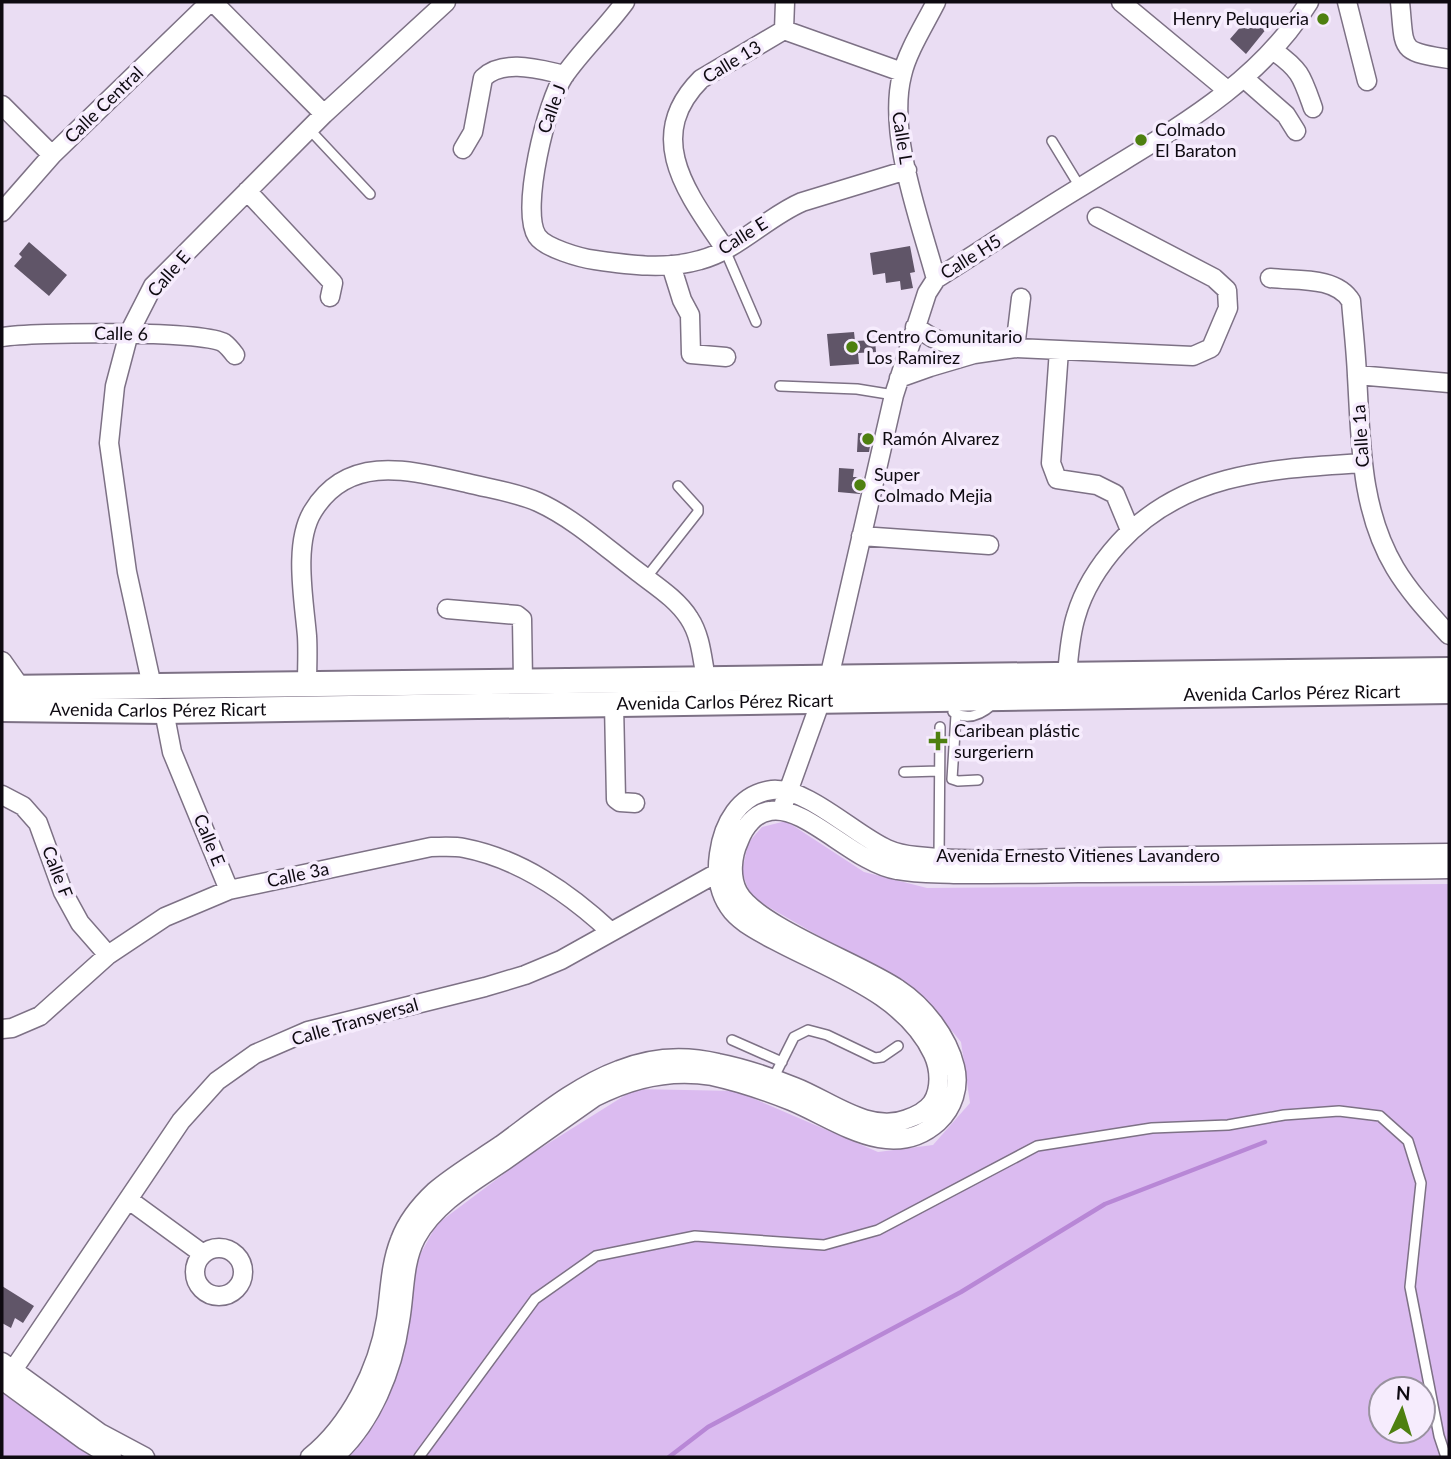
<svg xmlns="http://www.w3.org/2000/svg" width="1451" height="1459" font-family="Lato,sans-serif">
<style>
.green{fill:#dbbbf0;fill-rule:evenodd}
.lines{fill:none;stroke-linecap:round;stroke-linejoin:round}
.stream{stroke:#b887d6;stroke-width:4.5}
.building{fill:#605568}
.lane-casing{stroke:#7d7185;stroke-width:12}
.street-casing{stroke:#7d7185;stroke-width:21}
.secondary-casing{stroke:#7d7185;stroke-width:28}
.lane{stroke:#fff;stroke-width:9}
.street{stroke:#fff;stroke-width:18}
.secondary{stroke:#fff;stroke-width:24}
.poi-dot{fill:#4e8010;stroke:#f6ecfd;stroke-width:2.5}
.labels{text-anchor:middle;stroke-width:7;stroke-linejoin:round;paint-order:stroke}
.poi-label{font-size:18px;fill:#0e0a11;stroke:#f6ecfd;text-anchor:start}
.street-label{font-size:18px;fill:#0e0a11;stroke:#f6ecfd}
</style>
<rect width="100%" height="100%" fill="#eaddf3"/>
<path class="green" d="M786 821 864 872 927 888 1449 884V1457H347L394 1379 417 1260 437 1224 525 1158 635 1089 736 1091 878 1152 933 1145 970 1103 961 1042 923 996 751 897 742 872 748 843 762 827ZM1381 1389H1423V1431H1381Z
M2 1390 91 1457H2Z"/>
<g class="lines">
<path class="stream" d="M669 1457 708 1427 961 1292 1105 1204 1265 1142"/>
</g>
<path class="building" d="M1258 19 1267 28 1246 54 1230 39 1243 24 1248 29Z
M29 242 67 275 49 296 14 266 22 257 19 254Z
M910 246 915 272 910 273 913 288 901 290 900 281 886 283 885 273 873 275 870 253Z
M854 332 855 341 875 340 876 352 858 353 859 364 830 366 827 334Z
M858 433 872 434 869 452H857Z
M839 468 854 469 853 477H863L860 494 838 492Z
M2 1286 34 1306 23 1323 15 1318 11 1328 2 1323Z"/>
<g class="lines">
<defs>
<path id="lane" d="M309 129 370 194
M1052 141 1080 187
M725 250 756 322
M780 386 857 389 894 395
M646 578 698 512V508L678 486
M953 712C968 721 981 715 993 704
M956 715 952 779 958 781 978 780
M904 772 939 771
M939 858 940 727
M732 1040 782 1062
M773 1079 794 1037 808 1030 827 1035 875 1058 882 1057 898 1046
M419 1457 535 1299 596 1256 695 1236 824 1245 878 1230 1037 1146 1152 1128 1228 1125 1284 1115 1339 1111 1380 1116 1408 1141 1421 1183 1410 1287 1439 1436 1446 1457"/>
<path id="street" d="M213 2 324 114
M625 2C606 28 582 50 564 76 547 101 520 210 537 236 545 248 580 258 595 260 629 265 666 270 700 260 736 251 767 217 802 202L907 170
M1121 2 1227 90
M1347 2 1367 81
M1400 2C1405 51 1398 51 1449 59
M784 30 785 2
M1274 51C1301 70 1302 77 1313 108
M1245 79 1286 115 1296 131
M2 105 52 155
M463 149 473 132 483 78C504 58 541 70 565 75
M247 191 333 283 330 297
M2 212 52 155 210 2
M725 249C689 195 642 138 701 79L784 30 902 72
M671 265 682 300 690 315 691 354 726 357
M1270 278C1296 281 1336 276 1351 301 1353 326 1356 351 1357 376 1361 442 1360 509 1395 568 1410 593 1430 614 1449 635
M936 279C920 220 887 134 902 75 907 52 925 24 936 2
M915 327 933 338 974 354
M2 337C32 332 203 330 224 343 228 346 232 351 235 355
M1015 348 1021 298
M1059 350 1051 463 1057 479 1097 485 1115 494 1130 530
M1357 375 1449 383
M899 378 930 367 974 354 1015 348 1193 356 1211 348 1228 308 1227 290 1214 278 1097 217
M861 536 989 545
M447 609 517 615 522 619 523 681
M2 661 21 688V695
M1067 674C1069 655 1070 635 1076 616 1084 588 1100 564 1119 543 1184 472 1272 469 1362 463
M307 684C307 668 308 652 307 636 304 600 293 543 313 511 349 452 412 471 467 483 491 489 515 492 538 502 575 519 606 548 638 572 656 586 677 599 689 618 701 636 702 658 706 679
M152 686 127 572 109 443 115 386 129 333 153 286 324 114 446 2
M614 704 616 799 620 802 635 803
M164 711 172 752 229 890
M2 795 23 806 38 823 63 892 80 923 108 955
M784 803 829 678 894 395 927 293 936 279C985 248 1034 215 1084 185 1167 133 1256 88 1309 2
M2 1029 12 1028 40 1016 108 955 165 917 229 890 431 847C442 847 454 846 464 848 521 859 569 893 610 931
M129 1200 203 1254
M195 1272a24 24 0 1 1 48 0a24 24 0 1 1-48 0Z
M2 1362 100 1433 145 1457
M2 1380 84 1440 112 1457
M5 1382 181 1121 217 1081 255 1054 308 1031 485 987 525 975 561 960 717 873
M310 1457C350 1425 378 1369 386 1319 390 1292 390 1265 400 1240 407 1221 420 1205 435 1191 455 1174 479 1160 501 1145 538 1118 576 1086 619 1070 651 1057 685 1055 718 1063 744 1068 770 1077 795 1087 829 1100 869 1134 907 1119 916 1116 926 1111 932 1103 941 1089 940 1069 933 1054 906 996 836 972 782 944 765 935 745 926 732 911 718 894 716 875 719 854 723 824 739 794 772 790 807 787 855 835 887 849 896 853 906 855 916 856 979 863 1044 858 1107 857 1221 856 1335 855 1449 853
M334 1457C372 1423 393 1370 400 1321 405 1293 403 1263 416 1238 435 1203 473 1182 504 1161 534 1140 565 1118 595 1097 632 1078 671 1069 712 1076 739 1082 766 1091 791 1101 837 1120 891 1164 938 1122 953 1108 960 1087 955 1067 948 1037 924 1006 898 989 862 964 756 926 738 892 730 877 732 856 739 841 744 827 755 813 770 811 805 804 854 863 897 870 917 874 937 873 957 874 998 874 1038 874 1078 873 1202 873 1326 871 1449 869"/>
<g id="secondary">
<path d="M2 688 1449 670"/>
<path id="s1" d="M2 709 164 711 1449 691"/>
</g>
</defs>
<use href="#lane" class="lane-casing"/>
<use href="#street" class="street-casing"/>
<use href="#secondary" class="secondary-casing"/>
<use href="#lane" class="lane"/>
<use href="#street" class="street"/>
<use href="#secondary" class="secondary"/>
</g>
<g class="poi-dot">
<circle cx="1323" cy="19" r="7"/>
<circle cx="1141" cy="140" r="7"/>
<circle cx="852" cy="347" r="7"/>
<circle cx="868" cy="439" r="7"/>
<circle cx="860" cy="485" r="7"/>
<path d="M934.5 730.5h7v7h7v7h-7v7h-7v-7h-7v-7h7z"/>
</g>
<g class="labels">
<g class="poi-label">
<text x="1309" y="25" text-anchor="end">Henry Peluqueria</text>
<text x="1155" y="136">Colmado<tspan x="1155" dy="21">El Baraton</tspan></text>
<text x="866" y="343">Centro Comunitario<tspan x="866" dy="21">Los Ramirez</tspan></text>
<text x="882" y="445">Ramón Alvarez</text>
<text x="874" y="481">Super<tspan x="874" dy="21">Colmado Mejia</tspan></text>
<text x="954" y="737">Caribean plástic<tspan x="954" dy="21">surgeriern</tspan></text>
</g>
<g class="street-label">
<text transform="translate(732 62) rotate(-31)" y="6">Calle 13</text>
<text transform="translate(104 105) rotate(-44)" y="6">Calle Central</text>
<text transform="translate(552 109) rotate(-70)" y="6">Calle J</text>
<text transform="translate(902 138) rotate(81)" y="6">Calle L</text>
<text transform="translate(743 236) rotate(-32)" y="6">Calle E</text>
<text transform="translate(971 257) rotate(-32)" y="6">Calle H5</text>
<text transform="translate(169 274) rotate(-49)" y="6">Calle E</text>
<text transform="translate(121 334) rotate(1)" y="6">Calle 6</text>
<text transform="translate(1361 436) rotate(-94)" y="6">Calle 1a</text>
<text dy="6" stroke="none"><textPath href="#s1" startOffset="1290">Avenida Carlos Pérez Ricart</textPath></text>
<text dy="6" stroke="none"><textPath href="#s1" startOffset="723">Avenida Carlos Pérez Ricart</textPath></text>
<text dy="6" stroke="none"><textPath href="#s1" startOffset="156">Avenida Carlos Pérez Ricart</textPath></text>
<text transform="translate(209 840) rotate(68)" y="6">Calle E</text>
<text x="1078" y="862">Avenida Ernesto Vitienes Lavandero</text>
<text transform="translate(57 872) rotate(69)" y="6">Calle F</text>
<text transform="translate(298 875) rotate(-12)" y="6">Calle 3a</text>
<text transform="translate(355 1022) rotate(-16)" y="6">Calle Transversal</text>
</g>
</g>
<rect width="1451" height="1459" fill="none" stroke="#0e0a11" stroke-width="7"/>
<g transform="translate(1402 1410) rotate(4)"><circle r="33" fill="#f6ecfd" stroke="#99929f" stroke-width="2"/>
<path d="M0-5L12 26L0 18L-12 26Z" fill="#4e8010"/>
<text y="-10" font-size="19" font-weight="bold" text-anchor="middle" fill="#0e0a11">N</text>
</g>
</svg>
